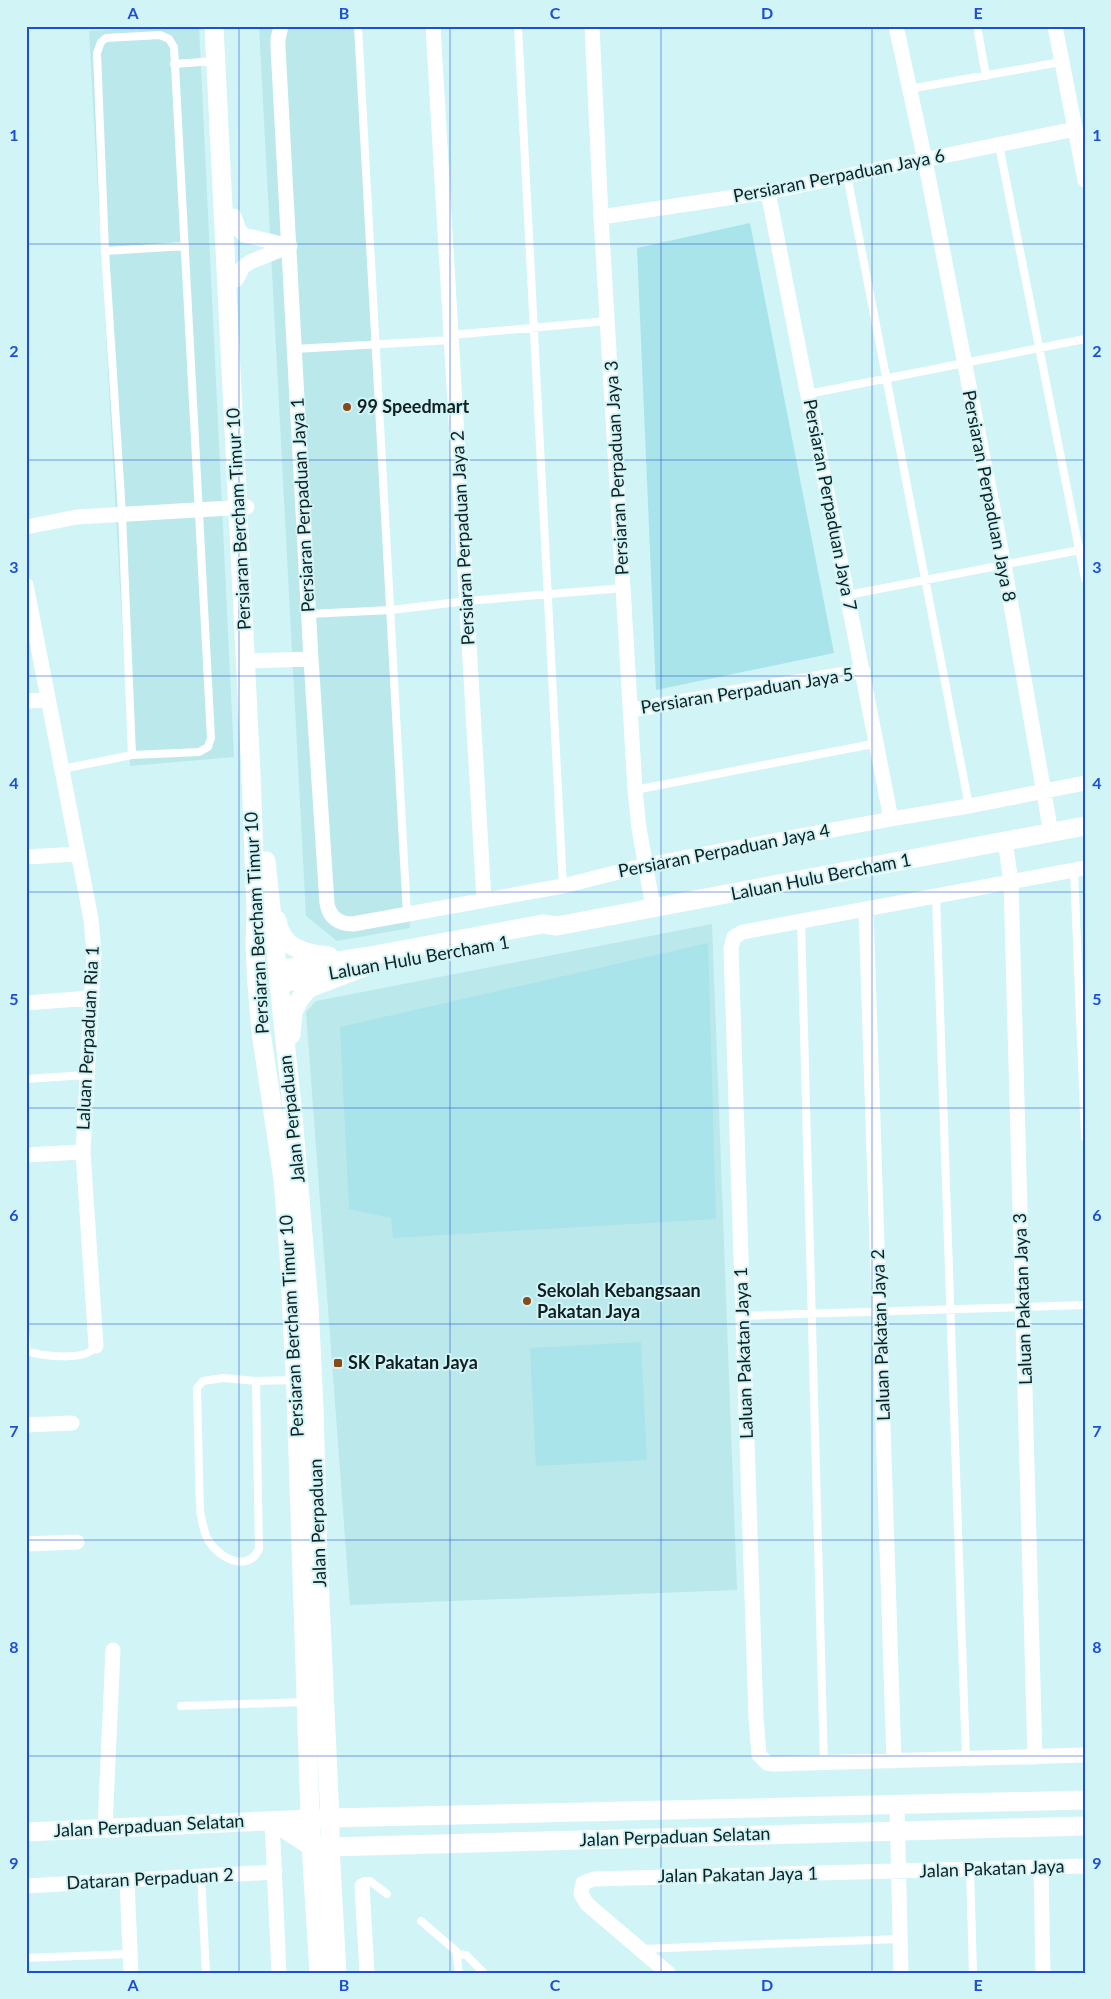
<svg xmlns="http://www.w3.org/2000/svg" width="1111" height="1999" font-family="Lato,sans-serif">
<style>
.built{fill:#bbe8eb}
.green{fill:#a8e4e9}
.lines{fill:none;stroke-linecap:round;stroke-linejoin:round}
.service{stroke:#fff;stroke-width:8}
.minor{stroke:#fff;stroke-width:15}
.tertiary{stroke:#fff;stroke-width:19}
.grid{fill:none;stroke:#1d4ed8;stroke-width:1;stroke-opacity:0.55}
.poi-dot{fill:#8b4918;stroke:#d1f4f7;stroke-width:2}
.labels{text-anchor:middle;stroke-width:4;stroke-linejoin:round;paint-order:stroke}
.street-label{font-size:18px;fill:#121f20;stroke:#d1f4f7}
.poi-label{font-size:18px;font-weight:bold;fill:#121f20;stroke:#d1f4f7;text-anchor:start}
.neatline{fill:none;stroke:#1d4ed8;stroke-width:2}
.grid-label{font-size:16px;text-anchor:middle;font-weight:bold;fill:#1d4ed8}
</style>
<rect width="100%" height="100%" fill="#d1f4f7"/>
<path class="built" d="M199 26 234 757 130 766 89 31Z
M259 26H357L410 928 337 941 306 916Z
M712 924 737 1590 350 1605 306 1012 316 1001Z"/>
<path class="green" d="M750 223 834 653 656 690 637 248Z
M708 943 716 1219 393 1238 391 1218 349 1209 340 1027Z
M641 1342 647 1460 536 1466 530 1348Z"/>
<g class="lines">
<path class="service" d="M358 26 407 915
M518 26C535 313 546 599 563 886
M977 26 986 76
M174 64 215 61
M909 89 1061 62
M999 145 1085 579
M847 175 969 806
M105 251 185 246
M451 335 608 321
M295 349 452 340
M808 394 1085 339
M848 595 1085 549
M309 614 391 610 467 601 624 588
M62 769 132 755 199 752 208 747 211 738 174 47 169 39 160 35 106 38 101 42 97 53 105 251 122 514 132 755
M635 790 878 743
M1074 870 1085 1137
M936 896 966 1759
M801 922 824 1763
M26 1079 87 1075
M742 1316 1085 1305
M26 1337 27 1351
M26 1351C42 1356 86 1362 96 1346
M256 1381 259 1549C247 1575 216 1556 207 1538 203 1529 202 1520 200 1511L197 1388 203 1381 223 1378 256 1381 296 1380
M181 1706 305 1702
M970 1869 973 1973
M201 1876 206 1973
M362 1886 364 1881H370L387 1894
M421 1921 456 1951 459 1973
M642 1949 900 1939
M457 1954 466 1955 484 1973
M26 1958 130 1954"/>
<path class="minor" d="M281 26 278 39V47L311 659 327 903C329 917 338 924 353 924L563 886 646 865 891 819 969 806 1085 783
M433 26 484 900
M592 26 601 217 635 790 639 828 653 908
M896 26 925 160 1004 565 1051 833
M1055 26 1085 180
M768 192 891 819
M234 216 239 230 244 235 290 246
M601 217 768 192 1075 129
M236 280 243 267 250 262 290 246
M26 527 77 517 247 507
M26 585 91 919 94 953 83 1152 96 1346
M245 661 311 659
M26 701 48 700
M631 710 863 671
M1005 841 1011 882 1035 1757
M26 857 78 854
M1085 868 743 932 734 937 731 948 756 1718 759 1755 767 1763 773 1764 1085 1755
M866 909 894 1761
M26 1003 91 998
M26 1155 83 1152
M26 1425 72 1423
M26 1544 77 1542
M897 1805 901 1973
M272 1821 279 1973
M105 1827 113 1650
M1041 1867 1043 1973
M127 1881 131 1973
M26 1886 275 1872
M362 1886 367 1973
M668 1973 587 1904 581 1894 583 1883 594 1879 1085 1866"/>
<path class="tertiary" d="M214 26 251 774 256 912 255 946 257 985 261 1032 283 1179 289 1254 296 1394 311 1846 319 1973
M266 861 293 1116 309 1305 314 1407 318 1556 330 1818V1847L337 1973
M277 920C281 948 305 954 329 956
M277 970 364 957 543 924 557 926 1085 826
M278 984 328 974
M291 1035 293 1012 299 1000 309 988 364 967
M272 1821 311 1846 330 1847 1085 1826
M26 1832 330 1818 1085 1800"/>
</g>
<path class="grid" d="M239 26V1973M450 26V1973M661 26V1973M872 26V1973M26 244H1085M26 460H1085M26 676H1085M26 892H1085M26 1108H1085M26 1324H1085M26 1540H1085M26 1756H1085"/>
<g class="poi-dot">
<circle cx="347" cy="407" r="5"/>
<circle cx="527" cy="1301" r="5"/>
<rect x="333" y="1358" width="10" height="10" rx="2.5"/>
</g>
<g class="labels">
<g class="street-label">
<text transform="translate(839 176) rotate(-11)" y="6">Persiaran Perpaduan Jaya 6</text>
<text transform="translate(617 468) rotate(-93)" y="6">Persiaran Perpaduan Jaya 3</text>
<text transform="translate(989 496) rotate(79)" y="6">Persiaran Perpaduan Jaya 8</text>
<text transform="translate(303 505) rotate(-93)" y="6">Persiaran Perpaduan Jaya 1</text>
<text transform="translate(830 505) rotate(79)" y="6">Persiaran Perpaduan Jaya 7</text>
<text transform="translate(239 519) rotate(-93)" y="6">Persiaran Bercham Timur 10</text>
<text transform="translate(463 538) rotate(-93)" y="6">Persiaran Perpaduan Jaya 2</text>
<text transform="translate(747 691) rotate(-9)" y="6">Persiaran Perpaduan Jaya 5</text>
<text transform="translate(724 851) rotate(-11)" y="6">Persiaran Perpaduan Jaya 4</text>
<text transform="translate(821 877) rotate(-11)" y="6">Laluan Hulu Bercham 1</text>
<text transform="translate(257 923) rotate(-93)" y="6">Persiaran Bercham Timur 10</text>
<text transform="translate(419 958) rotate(-10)" y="6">Laluan Hulu Bercham 1</text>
<text transform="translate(88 1038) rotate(-87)" y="6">Laluan Perpaduan Ria 1</text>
<text transform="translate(292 1119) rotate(-96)" y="6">Jalan Perpaduan</text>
<text transform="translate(1023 1299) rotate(-92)" y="6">Laluan Pakatan Jaya 3</text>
<text transform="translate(292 1326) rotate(-93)" y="6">Persiaran Bercham Timur 10</text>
<text transform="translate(881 1335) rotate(-92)" y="6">Laluan Pakatan Jaya 2</text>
<text transform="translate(744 1353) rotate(-92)" y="6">Laluan Pakatan Jaya 1</text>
<text transform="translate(318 1523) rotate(-92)" y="6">Jalan Perpaduan</text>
<text transform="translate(149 1826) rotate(-3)" y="6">Jalan Perpaduan Selatan</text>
<text transform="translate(675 1837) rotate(-2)" y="6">Jalan Perpaduan Selatan</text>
<text transform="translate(992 1869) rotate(-2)" y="6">Jalan Pakatan Jaya</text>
<text transform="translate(738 1875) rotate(-1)" y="6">Jalan Pakatan Jaya 1</text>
<text transform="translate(150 1879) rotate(-3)" y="6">Dataran Perpaduan 2</text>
</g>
<g class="poi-label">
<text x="357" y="413">99 Speedmart</text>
<text x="537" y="1297">Sekolah Kebangsaan<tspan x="537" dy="21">Pakatan Jaya</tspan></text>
<text x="348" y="1369">SK Pakatan Jaya</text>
</g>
</g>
<rect width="1111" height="1999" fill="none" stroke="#d1f4f7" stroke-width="55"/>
<rect x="28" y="28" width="1056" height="1944" class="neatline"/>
<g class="grid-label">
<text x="133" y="19">A</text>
<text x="344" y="19">B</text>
<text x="555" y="19">C</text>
<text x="767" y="19">D</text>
<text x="978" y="19">E</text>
<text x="14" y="141">1</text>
<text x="1097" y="141">1</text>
<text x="14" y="357">2</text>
<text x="1097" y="357">2</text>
<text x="14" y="573">3</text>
<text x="1097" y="573">3</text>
<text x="14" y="789">4</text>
<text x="1097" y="789">4</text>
<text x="14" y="1005">5</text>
<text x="1097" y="1005">5</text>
<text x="14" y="1221">6</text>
<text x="1097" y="1221">6</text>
<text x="14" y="1437">7</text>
<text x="1097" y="1437">7</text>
<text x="14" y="1653">8</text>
<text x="1097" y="1653">8</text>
<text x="14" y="1869">9</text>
<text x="1097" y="1869">9</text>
<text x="133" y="1991">A</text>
<text x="344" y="1991">B</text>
<text x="555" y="1991">C</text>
<text x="767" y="1991">D</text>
<text x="978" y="1991">E</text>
</g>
</svg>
